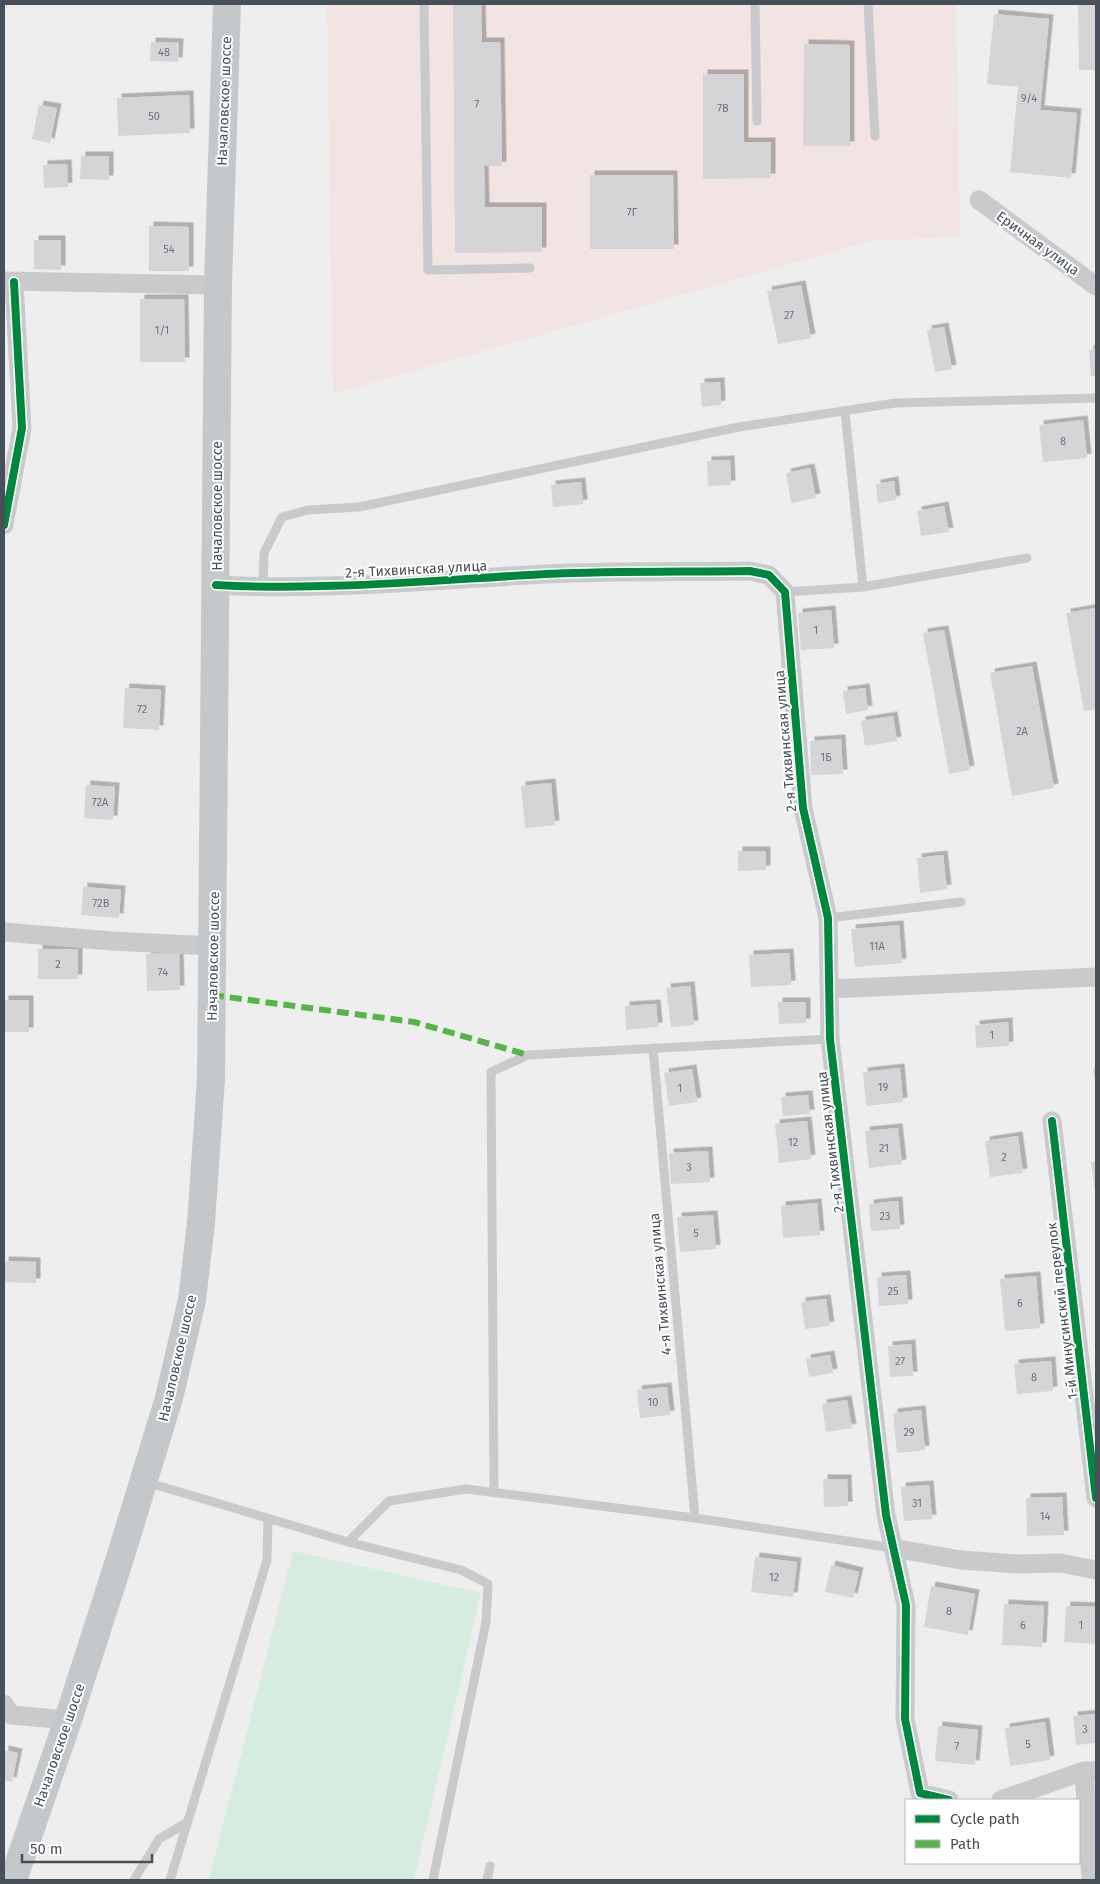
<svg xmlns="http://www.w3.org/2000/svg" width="1100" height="1884" font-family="'Fira Sans',sans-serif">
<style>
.medical{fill:#f1e4e3}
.green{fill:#d5ecde}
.building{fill:#d5d5d7;filter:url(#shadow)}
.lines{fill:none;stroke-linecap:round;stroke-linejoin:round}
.lane{stroke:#c9cacc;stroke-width:9}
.street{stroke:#c9cacc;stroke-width:19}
.primary{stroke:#c5c8ca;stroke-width:28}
.quiet{stroke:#57b448;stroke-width:6;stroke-dasharray:12 6;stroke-linecap:butt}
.cycleway-casing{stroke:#fff;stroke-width:11}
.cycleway{stroke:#00873e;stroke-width:8}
.labels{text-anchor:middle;stroke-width:4;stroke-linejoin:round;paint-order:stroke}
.number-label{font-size:11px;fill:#6c737a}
.street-label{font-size:14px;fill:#475059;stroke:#fff}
</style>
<defs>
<filter id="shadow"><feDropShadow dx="4.5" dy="-4.5" stdDeviation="0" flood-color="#0004"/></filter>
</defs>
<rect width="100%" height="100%" fill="#efeeee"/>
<path class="medical" d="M327 4H956L960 237 871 241 333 394Z"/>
<path class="green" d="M293 1551 481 1593 414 1880H209Z"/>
<path class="building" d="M453 4H481L482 42H500L502 166H484L485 207H542V252L455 253Z
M1078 4H1096V70H1079Z
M994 14 1049 19 1040 110 1077 113 1071 178 1010 172 1018 87 987 84Z
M151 42 179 43 178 62 150 61Z
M804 44 850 45V146H803Z
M703 74H744V142H771V178L703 179Z
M189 95 190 133 118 136 117 98Z
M39 105 57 108 50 143 32 139Z
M81 156H109V180L80 179Z
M67 164 68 187 44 188 43 165Z
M590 175H673L674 249H590Z
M149 226 189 227V271H149Z
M34 240H61V270L34 269Z
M801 285 811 338 778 344 767 291Z
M140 299H184L185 362H140Z
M944 327 952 369 935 372 927 330Z
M1096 349V376H1091L1089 350Z
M720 382 721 405 702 407 700 383Z
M1083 420 1087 458 1043 462 1039 425Z
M730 460 731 485 708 486 707 461Z
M810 468 816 498 791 503 786 473Z
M894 481 896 500 878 503 876 484Z
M581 482 583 504 553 507 551 485Z
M944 506 949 532 921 536 917 511Z
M1096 608V709L1084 711 1066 613Z
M831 610 834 648 801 650 798 613Z
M944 630 970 770 949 774 923 633Z
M1032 666 1054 788 1012 796 990 673Z
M125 688 161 690 159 730 123 728Z
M865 688 868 710 846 714 843 691Z
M893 716 897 741 865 746 861 721Z
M841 739 843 774 811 775 810 741Z
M551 783 555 825 525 828 521 786Z
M86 785 115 787 113 820 84 818Z
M738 851H766V870L738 871Z
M943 855 947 889 920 893 917 858Z
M83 887 121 890 119 918 81 915Z
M899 925 902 963 855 967 851 929Z
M38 949H78V979H38Z
M179 953 180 990 147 991 146 954Z
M789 953 791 985 751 987 749 955Z
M690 986 694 1025 671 1027 666 988Z
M4 1000H29V1032H4Z
M778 1002H806V1023L779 1024Z
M656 1004 658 1027 626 1030 625 1006Z
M1008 1022 1009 1046 976 1048 975 1025Z
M1096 1067V1082H1095L1093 1068Z
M900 1068 903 1102 866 1106 863 1072Z
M692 1069 697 1102 669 1106 664 1073Z
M808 1095 810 1114 783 1116 781 1097Z
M807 1121 811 1159 779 1163 775 1124Z
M898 1128 902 1164 869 1168 865 1131Z
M1018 1136 1023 1173 990 1177 985 1141Z
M708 1151 710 1182 671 1184 669 1153Z
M1096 1161V1191H1095L1091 1162Z
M898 1201 900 1229 871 1231 869 1204Z
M817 1203 820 1235 783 1238 781 1206Z
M713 1215 716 1249 680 1252 677 1217Z
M4 1261 36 1262V1283L4 1282Z
M906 1275 908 1304 879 1306 877 1277Z
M1036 1276 1040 1328 1005 1331 1000 1279Z
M826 1299 830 1326 805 1329 801 1302Z
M911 1344 913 1376 890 1377 888 1346Z
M830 1355 833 1373 809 1377 806 1359Z
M1051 1361 1053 1391 1017 1394 1014 1364Z
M667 1387 670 1415 640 1418 637 1390Z
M847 1400 852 1428 826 1432 822 1404Z
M921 1410 925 1450 897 1453 893 1413Z
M823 1479H847L848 1506 824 1507Z
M929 1485 932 1519 904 1521 901 1487Z
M1062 1497 1064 1535 1027 1536 1026 1498Z
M755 1557 797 1562 793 1597 751 1592Z
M831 1565 859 1572 853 1598 825 1592Z
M931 1586 975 1594 968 1635 924 1627Z
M1004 1604 1044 1606 1042 1647 1002 1645Z
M1066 1606 1096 1607V1644L1064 1642Z
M1096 1714V1743L1076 1745 1073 1716Z
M1045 1722 1050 1760 1010 1766 1005 1728Z
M938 1726 978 1730 975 1765 935 1761Z
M4 1750 18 1753 12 1782 4 1780Z"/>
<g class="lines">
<path class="lane" d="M424 4 428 270 530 268
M755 4 757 121
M868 4 875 136
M263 587 264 553 282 517 308 510 359 507 739 427 895 403 1096 398
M863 587 1027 558
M785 592 863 587 845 411
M828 918 961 902
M653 1048 695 1518
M146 1482 348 1542 389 1501 466 1489 695 1518 893 1548
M494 1493 491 1072 528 1055 830 1039
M348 1542 461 1570 488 1584 486 1622 433 1880
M134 1880 159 1839 188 1822
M170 1880 267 1560 268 1519
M487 1880 490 1866"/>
<path class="street" d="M979 200 1096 286
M4 281 218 285
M4 525 22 428 14 282
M216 585C327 591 436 580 546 574 614 571 682 572 750 571L769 575 785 592 803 808 828 918 830 1039 886 1515 906 1605 905 1719 920 1793 949 1800
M4 932 112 941 213 946
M830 989 1096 977
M1052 1121 1096 1498
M893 1548 961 1560 1019 1564 1060 1563 1096 1570
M4 1704 11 1715 68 1720
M1084 1771 1091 1880
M1001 1800 1084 1771H1094"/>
<path class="primary" d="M13 1880 68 1720 120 1558 169 1398 192 1300 201 1223 211 1079 218 285 227 4"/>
<path class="quiet" d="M212 995 414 1022 528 1055"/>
<defs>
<path id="cycleway" d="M4 525 22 428 14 282
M216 585C327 591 436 580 546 574 614 571 682 572 750 571L769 575 785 592 803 808 828 918 830 1039 886 1515 906 1605 905 1719 920 1793 949 1800
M1052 1121 1096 1498"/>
</defs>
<use href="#cycleway" class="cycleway-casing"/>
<use href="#cycleway" class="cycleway"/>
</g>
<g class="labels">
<g class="number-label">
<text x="164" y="56">48</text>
<text x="1029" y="102">9/4</text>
<text x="477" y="108">7</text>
<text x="723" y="112">7В</text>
<text x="154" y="120">50</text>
<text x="632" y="216">7Г</text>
<text x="169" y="253">54</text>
<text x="789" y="319">27</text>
<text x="162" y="334">1/1</text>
<text x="1063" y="445">8</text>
<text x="816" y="634">1</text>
<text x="142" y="713">72</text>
<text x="1022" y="735">2А</text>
<text x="826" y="761">1Б</text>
<text x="100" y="806">72А</text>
<text x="101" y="907">72В</text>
<text x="877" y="950">11А</text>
<text x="58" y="968">2</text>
<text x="163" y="976">74</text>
<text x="992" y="1039">1</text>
<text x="883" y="1091">19</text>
<text x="680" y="1092">1</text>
<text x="793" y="1146">12</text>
<text x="884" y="1152">21</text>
<text x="1004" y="1161">2</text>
<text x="689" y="1171">3</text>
<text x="885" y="1220">23</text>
<text x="696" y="1237">5</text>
<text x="893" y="1295">25</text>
<text x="1020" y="1307">6</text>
<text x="900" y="1365">27</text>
<text x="1034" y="1381">8</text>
<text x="653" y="1406">10</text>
<text x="909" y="1436">29</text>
<text x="917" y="1507">31</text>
<text x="1045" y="1520">14</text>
<text x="774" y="1581">12</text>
<text x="949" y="1615">8</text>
<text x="1023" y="1629">6</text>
<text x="1081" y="1629">1</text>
<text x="1085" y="1733">3</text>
<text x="1028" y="1748">5</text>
<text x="957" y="1750">7</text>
</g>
<g class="street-label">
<text transform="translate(224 101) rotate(-88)" y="5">Началовское шоссе</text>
<text transform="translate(1038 243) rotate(36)" y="5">Еричная улица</text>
<text transform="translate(217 506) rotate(-90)" y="5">Началовское шоссе</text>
<text transform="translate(416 569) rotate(-3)" y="5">2-я Тихвинская улица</text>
<text transform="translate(785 741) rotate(-95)" y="5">2-я Тихвинская улица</text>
<text transform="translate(213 956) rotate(-89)" y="5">Началовское шоссе</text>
<text transform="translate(830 1142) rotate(-97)" y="5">2-я Тихвинская улица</text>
<text transform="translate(660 1284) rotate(-95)" y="5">4-я Тихвинская улица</text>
<text transform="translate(1062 1311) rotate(-97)" y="5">1-й Минусинский переулок</text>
<text transform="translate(177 1358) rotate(-77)" y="5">Началовское шоссе</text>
<text transform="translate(59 1745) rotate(-71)" y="5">Началовское шоссе</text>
</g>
</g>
<rect width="1100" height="1884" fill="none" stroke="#475059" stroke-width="10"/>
<rect x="905" y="1799" width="175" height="65" fill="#ffffff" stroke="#b5b9bd"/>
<rect x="915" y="1815" width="25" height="8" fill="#00873e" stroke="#b5b9bd"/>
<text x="950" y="1824" font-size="15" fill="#475059">Cycle path</text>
<rect x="915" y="1840" width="25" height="8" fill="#57b448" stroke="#b5b9bd"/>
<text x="950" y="1849" font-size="15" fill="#475059">Path</text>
<path d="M22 1854v8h130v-8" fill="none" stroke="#475059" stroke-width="2.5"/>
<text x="30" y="1854" font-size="15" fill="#475059" stroke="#ffffff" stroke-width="4" paint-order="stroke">50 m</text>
</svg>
